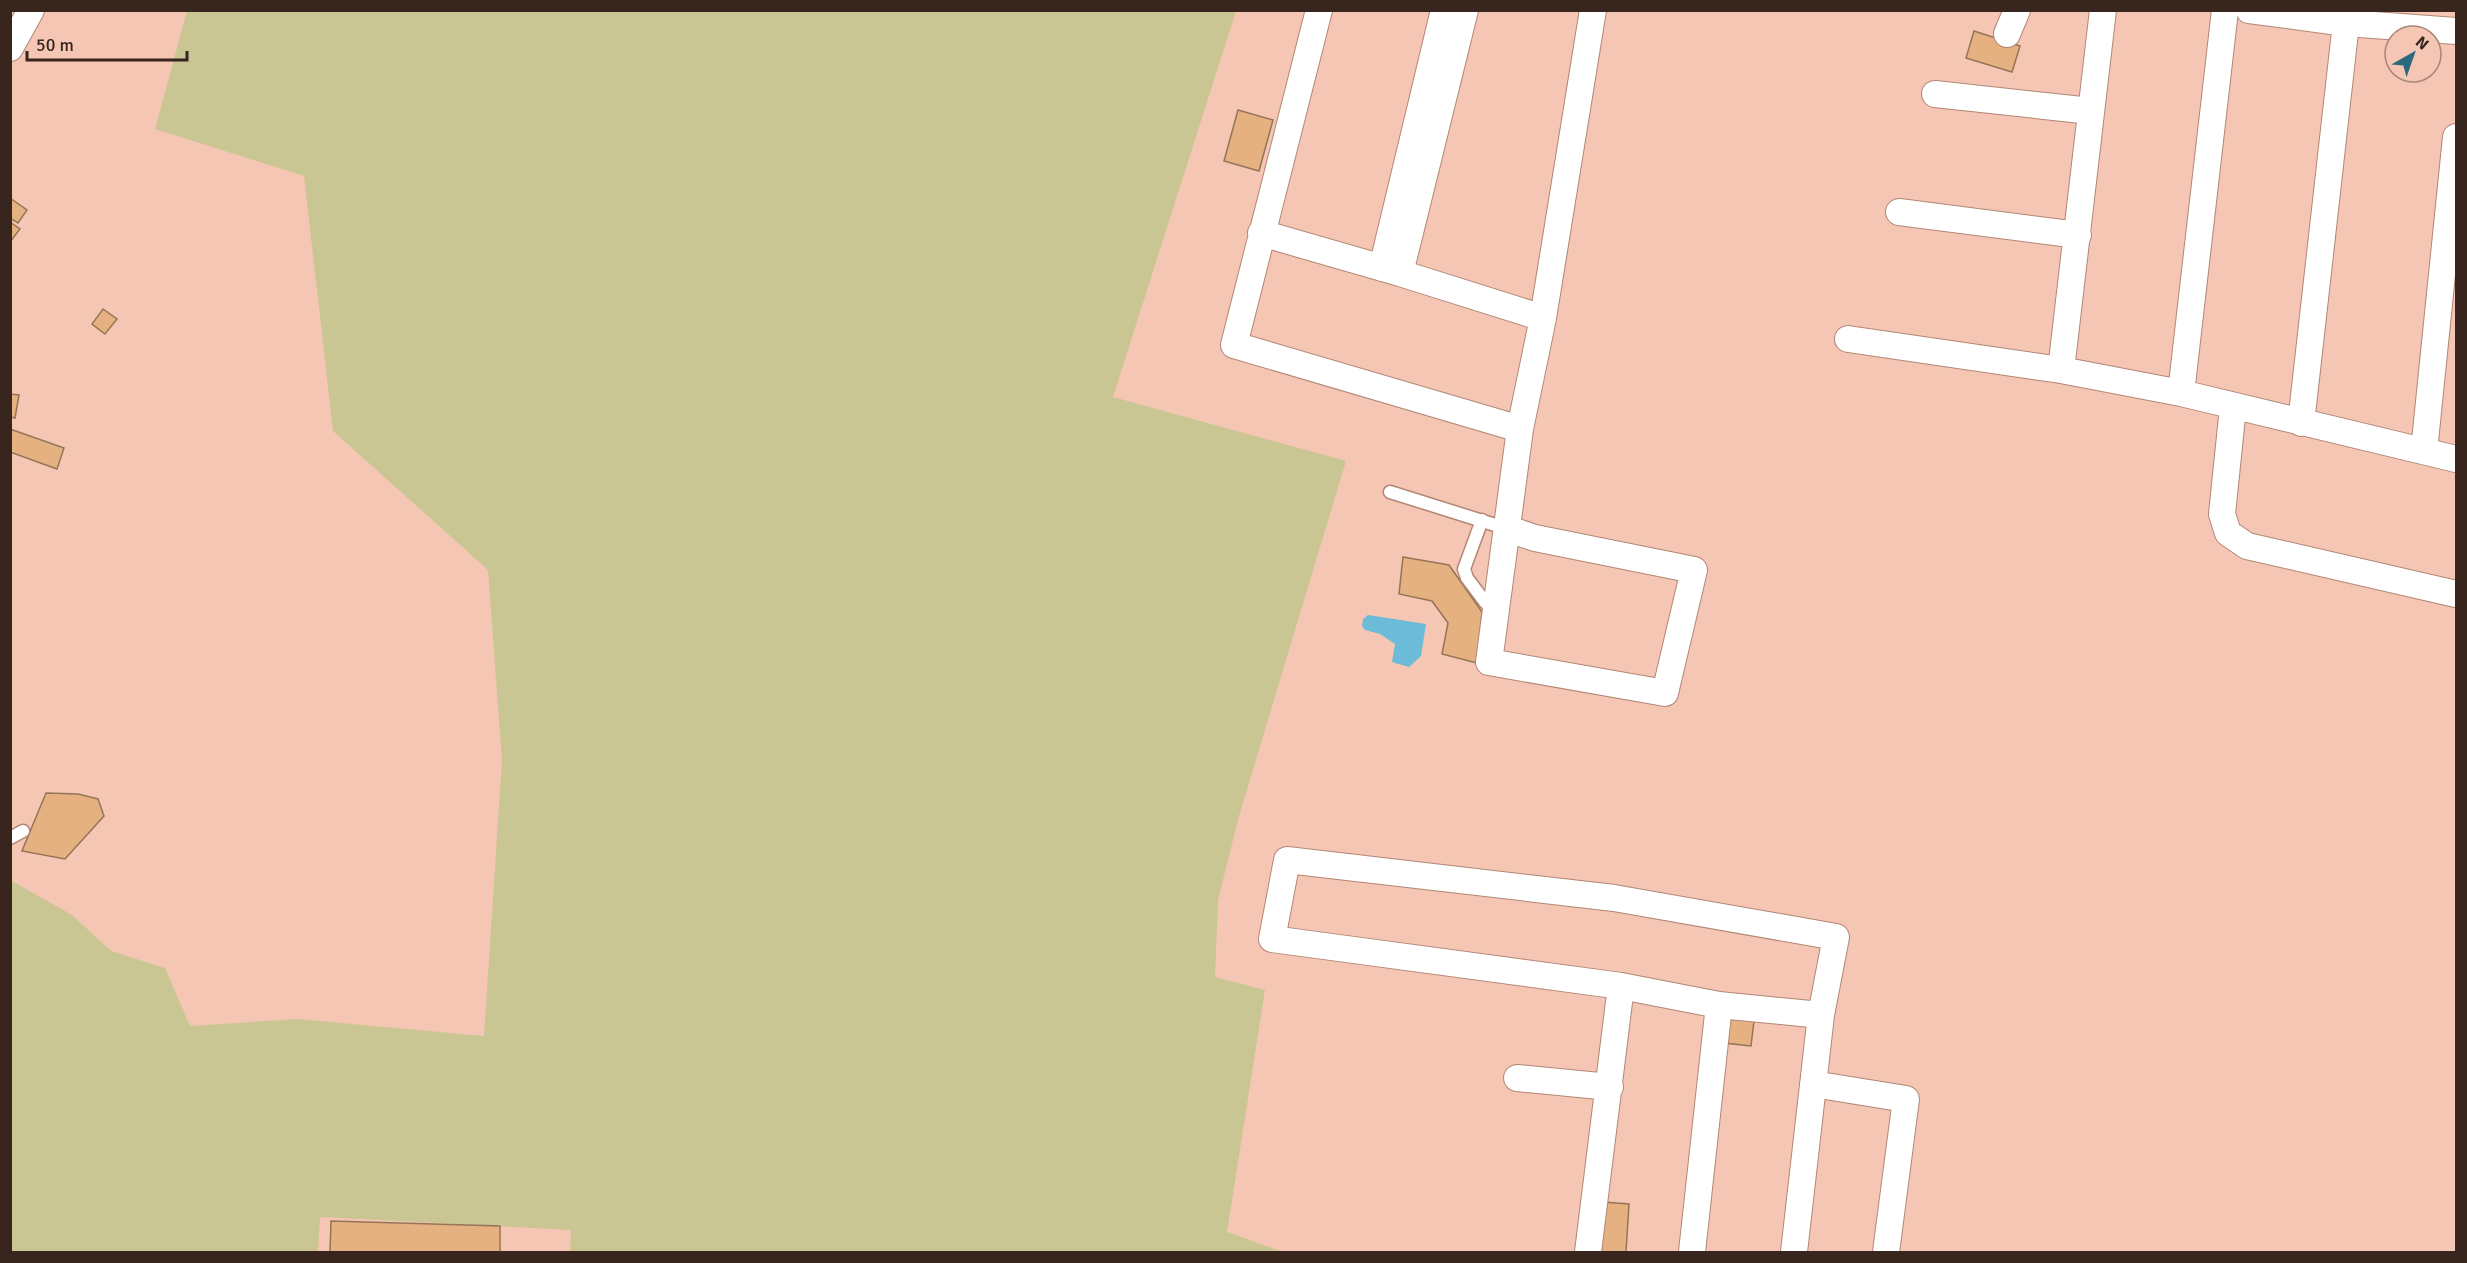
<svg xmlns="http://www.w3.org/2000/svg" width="2467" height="1263" font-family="Signika,sans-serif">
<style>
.green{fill:#cac693}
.water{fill:#6cbbd8}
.building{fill:#e5b180;stroke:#957557;stroke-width:1.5}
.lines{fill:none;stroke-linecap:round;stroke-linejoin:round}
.service-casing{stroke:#b28775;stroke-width:15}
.minor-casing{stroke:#b28775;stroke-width:28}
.service{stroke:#fff;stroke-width:12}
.minor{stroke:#fff;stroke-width:26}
</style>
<rect width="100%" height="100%" fill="#f4c6b3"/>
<path class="green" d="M187 11H1236L1113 397 1346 461 1239 816 1218 900 1215 977 1265 990 1227 1232 1283 1252H570L571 1230 320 1217 318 1252H11L10 880 72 915 111 951 165 968 190 1026 297 1019 484 1036 502 760 488 570 333 431 304 176 155 129Z"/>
<path class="water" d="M1368 615 1426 624 1421 656 1409 667 1392 662 1395 644 1380 634 1365 630 1362 626 1363 619Z"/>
<path class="building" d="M1974 31 2020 46 2012 72 1966 58Z
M1238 110 1273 120 1259 171 1224 161Z
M10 198 27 210 18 223 10 218Z
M10 222 20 229 10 242Z
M103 309 117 319 105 334 92 324Z
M10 394 19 395 15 418 10 417Z
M10 429 64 448 57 469 10 452Z
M1403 557 1449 565 1482 612 1477 663 1442 654 1448 623 1432 601 1399 594Z
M46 793 78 794 98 799 104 816 65 859 22 851Z
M1728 1017 1754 1021 1751 1046 1724 1043Z
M1603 1202 1629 1204 1626 1252H1600Z
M331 1221 500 1226V1252H330Z"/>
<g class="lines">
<defs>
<path id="service" d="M1390 492 1508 529
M1482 520 1464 569 1467 578 1485 602 1492 607 1498 606
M10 838 23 831"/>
<path id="minor" d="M1319 10 1234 345 1520 429
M2249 10 2346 23 2456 31
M2007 34 2017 10
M10 48 31 10
M1935 94 2091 111
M1899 212 2078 235
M1261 233 1400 273 1543 318
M1382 268 1444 10
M1400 273 1465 10
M1848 339 2061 370 2181 393 2456 459
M2061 370 2103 10
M2181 393 2225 10
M2233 407 2222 514 2228 533 2247 546 2456 594
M2301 423 2346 23
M2424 451 2456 137
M1508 529 1535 538 1694 570 1665 693 1489 662 1520 429 1543 318 1593 10
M1517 1078 1610 1087
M1813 1084 1906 1099 1886 1252
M1588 1252 1621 986
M1692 1252 1719 1005
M1794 1252 1821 1015 1836 937 1614 898 1287 860 1272 939 1621 986 1719 1005 1821 1015"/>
</defs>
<use href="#service" class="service-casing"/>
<use href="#minor" class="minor-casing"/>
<use href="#service" class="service"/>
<use href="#minor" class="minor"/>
</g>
<rect width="2467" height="1263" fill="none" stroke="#37251e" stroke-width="24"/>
<g transform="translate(2413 54) rotate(40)"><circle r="28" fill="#f4c6b3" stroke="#a88677" stroke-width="1.5"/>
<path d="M0-4.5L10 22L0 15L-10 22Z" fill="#2b697f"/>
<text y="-9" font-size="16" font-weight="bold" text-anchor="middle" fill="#37251e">N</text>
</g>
<path d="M27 51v9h160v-9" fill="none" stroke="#37251e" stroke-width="3"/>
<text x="36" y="51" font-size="18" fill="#37251e" stroke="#f4c6b3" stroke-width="4.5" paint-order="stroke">50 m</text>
</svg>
